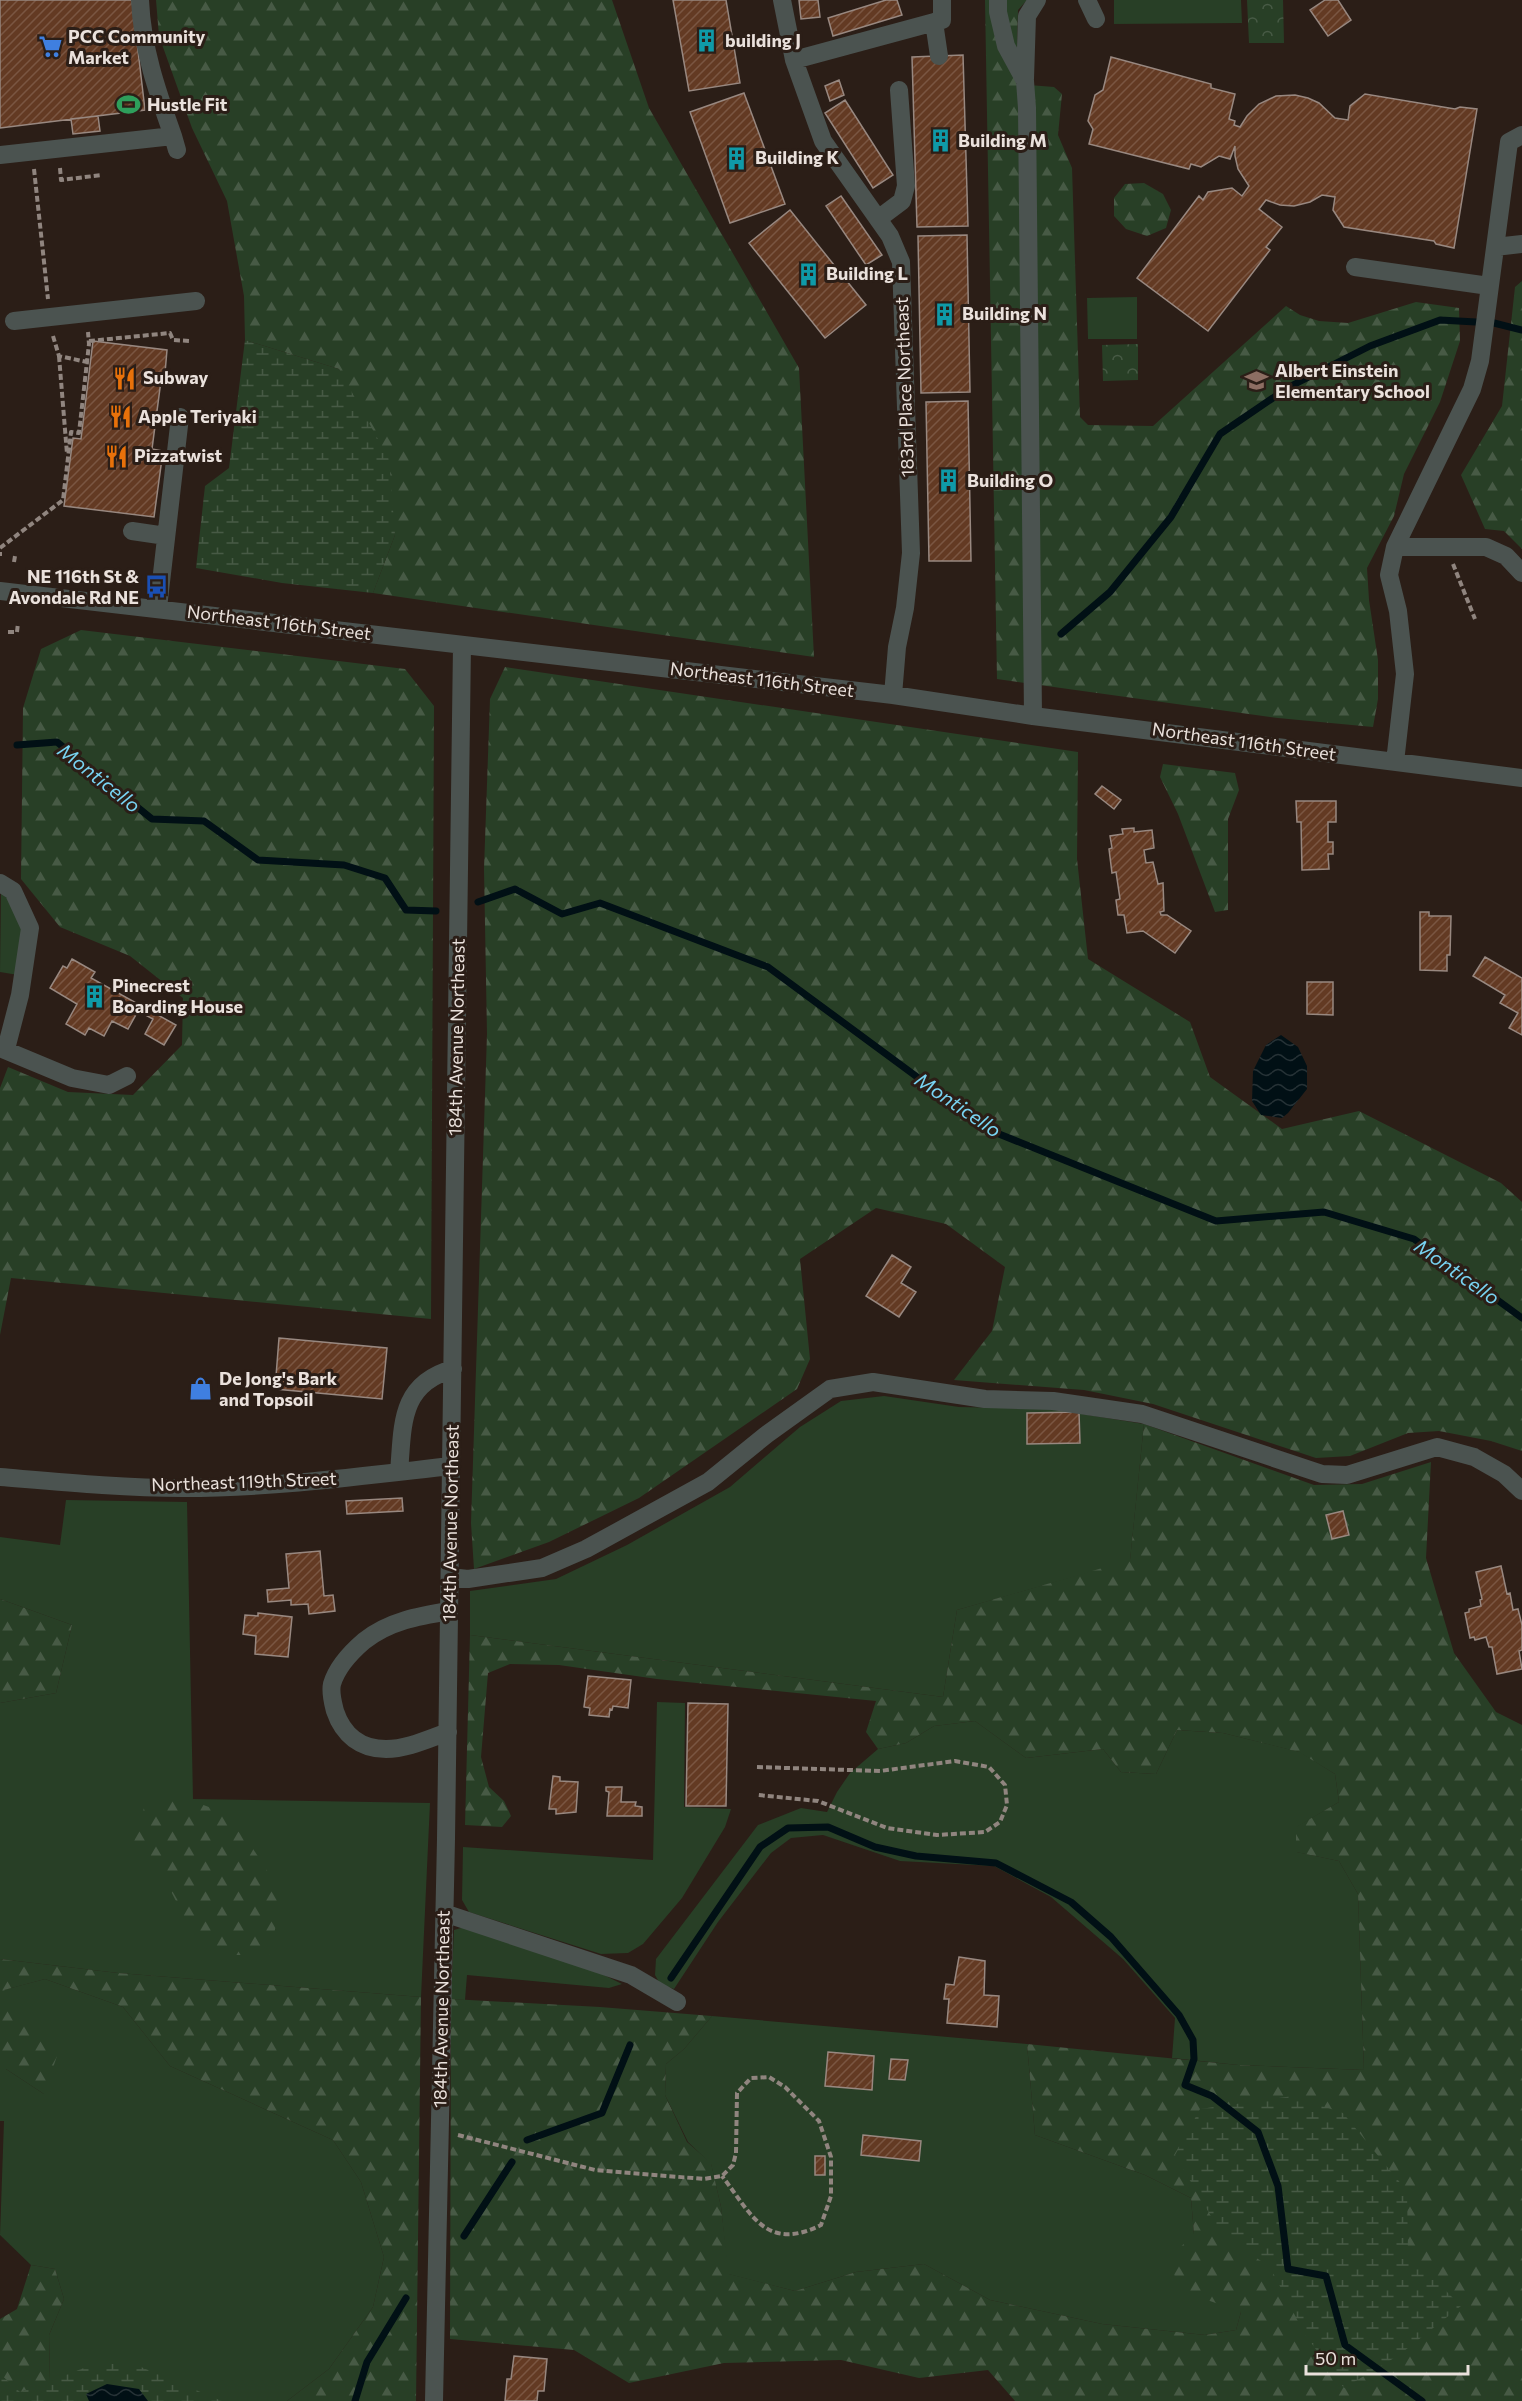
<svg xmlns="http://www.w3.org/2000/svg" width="1522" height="2401" font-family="Commissioner,sans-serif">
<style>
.grass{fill:#283f26}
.forest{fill:url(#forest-firs)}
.wetland{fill:url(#wetland-marsh)}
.park{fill:url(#park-crowns)}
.water{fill:url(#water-waves)}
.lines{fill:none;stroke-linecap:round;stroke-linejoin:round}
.stream{stroke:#011015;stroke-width:7}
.building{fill:url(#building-hatch);stroke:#988880;stroke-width:1.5}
.path{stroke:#90857f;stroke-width:4;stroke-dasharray:6 3;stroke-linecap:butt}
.minor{stroke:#4b5350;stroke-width:18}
.labels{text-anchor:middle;stroke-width:6;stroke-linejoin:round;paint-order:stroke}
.poi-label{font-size:18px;font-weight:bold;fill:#eae1dc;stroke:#2b1e17;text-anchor:start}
.street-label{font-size:18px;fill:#eae1dc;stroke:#2b1e17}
.water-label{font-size:20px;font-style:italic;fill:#78d3f2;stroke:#2b1e17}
</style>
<defs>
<pattern id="forest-firs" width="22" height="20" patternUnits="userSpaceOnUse" patternTransform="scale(1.5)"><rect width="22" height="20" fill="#283f26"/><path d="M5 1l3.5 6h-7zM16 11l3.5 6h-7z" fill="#475a45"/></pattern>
<pattern id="wetland-marsh" width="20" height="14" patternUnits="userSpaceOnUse" patternTransform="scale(1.5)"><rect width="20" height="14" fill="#283f26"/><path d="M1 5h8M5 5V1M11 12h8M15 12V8" fill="none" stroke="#475a45"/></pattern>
<pattern id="park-crowns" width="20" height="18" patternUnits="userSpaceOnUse" patternTransform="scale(1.5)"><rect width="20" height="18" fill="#283f26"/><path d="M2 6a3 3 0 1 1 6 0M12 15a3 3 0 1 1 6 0" fill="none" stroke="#475a45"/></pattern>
<pattern id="water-waves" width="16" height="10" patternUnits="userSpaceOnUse" patternTransform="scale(1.5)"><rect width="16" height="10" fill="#011015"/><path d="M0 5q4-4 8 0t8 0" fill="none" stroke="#263236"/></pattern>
<pattern id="building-hatch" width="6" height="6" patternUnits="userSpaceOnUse" patternTransform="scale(1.5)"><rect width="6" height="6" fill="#633a23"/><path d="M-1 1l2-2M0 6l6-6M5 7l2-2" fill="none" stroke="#7a5642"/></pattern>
</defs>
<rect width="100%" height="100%" fill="#2b1e17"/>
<path class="grass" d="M1114 0H1241L1242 23 1114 24Z
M1137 297V339H1088L1087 298Z
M1 891 10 895 25 924 18 975 0 972Z
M884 1396 959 1407 1051 1409 1144 1424 1130 1561 957 1610 943 1697 470 1635V1591L556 1579 627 1545 730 1487 800 1427 841 1401Z
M66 1500 187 1502 193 1799 430 1803 421 1997 118 1973 0 1959V1703L56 1693 72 1625 0 1599V1537L60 1545Z
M657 1702 685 1703 684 1807 731 1809 725 1827 682 1898 643 1944 628 1953 601 1954 469 1912 462 1900 463 1847 653 1860Z
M975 1721 1026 1758 1103 1749 1121 1772 1156 1774 1177 1730 1223 1733 1300 1752 1335 1774 1339 1802 1297 1827V1852L1339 1861 1358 1894 1364 2070 1238 2065 1172 2058 1175 2018 1123 1959 1051 1897 994 1866 900 1861 823 1835 791 1838 771 1853 718 1922 674 1989 660 1984 655 1975 656 1959 758 1825 801 1808 827 1812 837 1792 850 1773 878 1749 906 1743 934 1726Z
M464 1927 584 1965 622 1984 609 1988 467 1975 465 2000 451 1999 454 1930Z
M45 1979 123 2007 170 2066 333 2140 361 2182 384 2257 373 2307 329 2369 287 2401H0V2374L50 2382 49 2335 64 2299 55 2269 31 2265 0 2235 4 2121H0V2069H6L44 2094 3 1990Z
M712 2016 1027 2044 1035 2135 1145 2175 1191 2198 1194 2234 1241 2312 1236 2330 1205 2335 1102 2324 990 2300 924 2264 856 2272 795 2291 728 2274 721 2207 711 2164 688 2142 665 2095 666 2064 684 2049Z"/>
<path class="forest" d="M156 0H612L649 108 799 368 814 657 373 593 395 535 339 369 245 340 244 296 227 201 192 128 159 36Z
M985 0H1027L1018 10 1016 84 1054 87 1062 94 1058 135 1072 168 1080 417 1088 425 1153 426 1286 306 1300 315 1319 321 1348 323 1416 302 1459 308 1460 341 1440 402 1404 474 1394 516 1367 568 1369 600 1378 660V699L1373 727 1278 718 997 679Z
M1144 183 1163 194 1171 210 1166 228 1147 236 1126 229 1114 216V198L1125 184Z
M1522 281V549L1504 531 1485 529 1461 475 1502 406 1515 287Z
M81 630 405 669 434 706 431 1319 11 1278 0 1335V1088L8 1067 68 1092 133 1095 182 1045 183 998 130 956 60 927 21 879 23 708 41 649Z
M505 667 1078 752 1077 859 1088 959 1190 1022 1210 1077 1282 1129 1359 1111 1501 1183 1522 1202V1451L1491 1441 1439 1431 1408 1433 1350 1456 1316 1458 1153 1404 1084 1390 954 1380 992 1331 1005 1267 946 1224 876 1208 800 1259 810 1359 797 1389 639 1498 549 1542 474 1569 471 1523 487 1034 484 869 490 699Z
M1163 764 1235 773 1239 790 1228 819V910L1215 912 1178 814 1160 777Z
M1144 1424 1314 1485 1362 1484 1431 1462 1426 1558 1454 1653 1496 1712 1522 1725V2401H1015L988 2370 919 2378 841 2360 724 2363 629 2383 574 2350 450 2339 451 1999 600 2007 712 2016 684 2049 666 2064 665 2095 687 2142 711 2163 721 2207 729 2274 795 2291 856 2272 924 2264 990 2300 1102 2324 1205 2335 1236 2330 1241 2312 1179 2290 1169 2258 1194 2234 1191 2198 1145 2175 1035 2135 1027 2044 1238 2065 1364 2070 1358 1894 1339 1861 1296 1852V1827L1339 1802 1335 1774 1299 1752 1223 1733 1177 1730 1156 1774 1121 1772 1103 1749 1026 1758 975 1721 934 1726 906 1743 878 1749 866 1732 876 1701 657 1679 559 1665 510 1664 488 1673 481 1757 489 1787 504 1801 511 1816 502 1827 465 1825 470 1635 943 1697 957 1610 1130 1560Z
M0 1599 72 1625 56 1693 0 1703Z
M179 1796 217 1810 248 1841 275 1883 281 1904 269 1955H224L189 1926 162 1874 133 1844 144 1808Z
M0 1959 118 1973 421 1997 416 2401H287L329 2369 373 2307 384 2257 361 2182 333 2140 170 2066 123 2007 45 1979 4 1990 57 2056 44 2094 6 2069H0Z
M31 2265 55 2269 64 2299 49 2335 50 2382 20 2392 0 2374V2319L17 2309Z"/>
<path class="wetland" d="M245 340 339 369 389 459 395 535 373 593 282 583 196 568 205 486 229 468Z
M1293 2096 1343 2113 1407 2191 1408 2253 1461 2306 1399 2355 1344 2388 1304 2333 1270 2267 1222 2235 1175 2155 1200 2109Z
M129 2362 222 2401H0V2374L20 2392 92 2365Z"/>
<path class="park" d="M1247 0H1283L1284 43H1249Z
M1138 344V380L1103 381 1102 345Z"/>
<path class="water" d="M1281 1035 1298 1047 1307 1066V1089L1288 1113 1282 1118 1261 1115 1252 1101 1253 1071 1266 1045Z
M107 2384 139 2389 148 2401H89L86 2394Z"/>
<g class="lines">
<path class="stream" d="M1061 634 1110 592 1171 517 1220 434 1289 387 1370 346 1440 320 1494 323 1522 330
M17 745 57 742 152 819 204 821 258 860 344 865 385 878 406 910 436 911
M478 902 515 889 562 914 600 903 768 967 989 1130 1216 1221 1324 1212 1414 1239 1522 1318
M671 1978 760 1847 788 1828 828 1827 875 1847 916 1856 996 1863 1071 1902 1111 1937 1179 2015 1193 2040 1194 2059 1185 2085 1212 2096 1258 2132 1278 2186 1288 2269 1326 2276 1345 2345 1422 2401
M527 2140 602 2113 630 2045
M464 2236 512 2162
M355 2401 367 2362 406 2298"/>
</g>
<path class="building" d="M0 0H132L145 110 0 128Z
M673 0H726L740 83 689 91Z
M799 0H818L820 17 801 19Z
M886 0H897L902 15 833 36 828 18Z
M1325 0H1338L1351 20 1328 36 1310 10Z
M963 55 968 226 917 227 912 57Z
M1111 57 1211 84V88L1235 94 1229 119 1235 121 1234 125 1240 127 1247 116 1259 104 1276 96 1295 95 1308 98 1319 103 1335 118 1348 120 1350 106 1365 94 1455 109 1460 107 1477 109 1454 248 1436 244 1434 241 1344 227 1333 210 1335 197 1322 195 1310 202 1294 206 1280 205 1266 200 1259 209 1282 227 1266 247 1270 250 1208 331 1137 278 1199 196 1203 200 1208 192 1232 188 1242 196 1249 186 1238 169 1235 156V146L1230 159 1219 156 1201 167 1191 164 1189 169 1089 144 1093 129 1088 121 1095 95 1103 90Z
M839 80 844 95 830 101 825 86Z
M744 93 785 204 730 223 690 112Z
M845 100 893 175 873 188 825 113Z
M98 116 100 131 73 134 71 119Z
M841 196 882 255 866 265 826 206Z
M790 210 866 305 825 338 749 243Z
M967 235 970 392 921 393 918 236Z
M93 341 167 350 165 373H162L152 449 163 451 154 517 64 506 73 438 81 439Z
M93 341 167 350 165 373H162L152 449 163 451 154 517 64 506 73 438 81 439Z
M968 401 971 561H929L926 402Z
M1102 786 1121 800 1114 809 1095 794Z
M1296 801H1336V822H1328V842H1333V854H1328L1329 869 1302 870 1301 822H1297Z
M1134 828V832L1152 830 1154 848 1144 850 1146 863 1153 862 1158 884 1163 883 1164 911 1160 912 1161 915H1167L1191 931 1175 953 1143 931 1127 933 1124 915H1118L1116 900 1120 899 1116 872 1112 873 1109 849 1112 848 1110 836 1123 834 1122 829Z
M1420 912H1429V916H1451L1450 955H1447V971L1420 970Z
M1485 957 1522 978V1035L1509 1028 1518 1013 1500 1003 1505 995 1473 976Z
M72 959 95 972 91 978 176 1025 164 1045 145 1034 153 1019 138 1011 128 1029 112 1021 104 1036 89 1028 85 1035 66 1024 77 1004 50 988 63 966 67 968Z
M1307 982H1333V1015L1307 1014Z
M892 1255 911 1267 901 1283 916 1292 899 1317 866 1296Z
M279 1338 387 1348 382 1399 275 1389Z
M1079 1412 1080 1443 1027 1444V1413Z
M402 1498 403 1511 347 1514 346 1501Z
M1343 1511 1349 1535 1332 1539 1326 1515Z
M320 1551 324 1596 333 1595 335 1611 309 1614 308 1604 291 1605V1600L268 1602 267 1590 289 1588 286 1554Z
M1501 1566 1507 1594 1510 1593 1513 1610 1518 1609 1522 1625V1650L1519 1651 1522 1669 1497 1674 1492 1647H1489L1486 1637 1475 1640 1474 1637 1470 1638 1465 1613 1469 1612V1609L1481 1606 1480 1600 1482 1599 1476 1572Z
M258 1613 292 1617 288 1657 255 1654 256 1636 243 1634 245 1615 258 1616Z
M588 1676 631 1680 628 1708 613 1706 612 1710 610 1709 609 1717 589 1715 590 1708 584 1707Z
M688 1703 728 1704 726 1806H686Z
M553 1776 560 1777V1781L578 1782 576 1812 556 1814V1809H549Z
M606 1787H622L621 1802H636L635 1806 642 1807V1816H607L609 1792 606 1791Z
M959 1957 985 1961 984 1995 999 1996 997 2027 947 2023 949 1999H944L946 1984 954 1985Z
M828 2052 874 2056 872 2090 825 2086Z
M891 2059 908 2060 905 2080 889 2079Z
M863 2135 921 2141 919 2161 861 2155Z
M815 2156H825V2175H815Z
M514 2356 547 2359 544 2391H538L537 2401H505L507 2379H511Z"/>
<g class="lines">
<path class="path" d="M60 168 61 180 102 175
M34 169 48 299
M53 336 59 356 87 362
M89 341 170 333 173 340 191 341
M59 356 67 454
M0 548 63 500 71 432 79 433 89 344 88 332
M0 554H2
M14 562 15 556
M1453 564 1475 619
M8 632H17L18 623
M757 1767 880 1771 955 1761 989 1767 1005 1785 1007 1805 1000 1822 985 1832 937 1835 887 1828 818 1801 758 1795
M458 2135 595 2170 704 2179 722 2176 733 2165 736 2153 737 2093 751 2078 769 2077 785 2087 819 2121 831 2157V2196L821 2225C766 2252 752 2215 722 2176"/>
<path class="minor" d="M140 0C142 48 157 91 173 136
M782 0 794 60 823 141 890 236 901 262 911 553 905 608 897 647 893 695
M998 0V12L1006 46 1025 81 1027 108 1033 716
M1087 0 1096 19
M934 22 939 56
M794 60 942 20V0
M1025 79 1027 16 1037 0
M0 155 173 136 177 150
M878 219 902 201 906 186 899 90
M1495 247 1522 244
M1355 267 1489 286
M14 321 196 301
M132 531 166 536
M1395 547H1486L1506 556 1522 573
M0 591 893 695 1033 716 1522 778
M158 608 180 417
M1395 762 1405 674 1398 611 1389 575 1395 547 1472 389 1480 361 1509 142 1522 135
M0 883 13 891 30 928 20 995 6 1049
M0 1048 72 1078 109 1085 127 1076
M399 1472C403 1426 399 1384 453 1369
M0 1477C60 1482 122 1488 183 1488 273 1488 362 1476 451 1466
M450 1577 468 1579 542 1568 586 1549 708 1482 766 1435 830 1389 873 1382 985 1399 1053 1401 1142 1414 1322 1474 1347 1475 1437 1447 1474 1457 1504 1474 1522 1491
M448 1732C428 1739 407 1749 386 1749 361 1749 343 1735 335 1711 333 1703 330 1693 332 1684 337 1667 350 1653 364 1641 389 1621 419 1616 449 1611
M444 1913 631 1975 677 2002
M434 2401 446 1839 462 645"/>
</g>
<defs>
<symbol id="building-bare" viewBox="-9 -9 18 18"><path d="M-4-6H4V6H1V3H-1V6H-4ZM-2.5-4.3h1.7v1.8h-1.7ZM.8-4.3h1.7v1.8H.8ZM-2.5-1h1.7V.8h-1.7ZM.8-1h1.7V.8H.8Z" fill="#0f9aa8" stroke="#2b1e17" stroke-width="2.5" paint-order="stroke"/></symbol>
<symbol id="supermarket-bare" viewBox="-9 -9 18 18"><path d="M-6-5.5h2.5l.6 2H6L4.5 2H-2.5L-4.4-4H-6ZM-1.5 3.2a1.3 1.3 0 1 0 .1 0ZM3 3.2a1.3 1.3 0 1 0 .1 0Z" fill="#3f7fe0" stroke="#2b1e17" stroke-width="2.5" paint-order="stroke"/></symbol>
<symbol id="stadium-bare" viewBox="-9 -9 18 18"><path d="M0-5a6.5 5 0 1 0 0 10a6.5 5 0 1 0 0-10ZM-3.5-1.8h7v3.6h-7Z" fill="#2e9e5b" stroke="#2b1e17" stroke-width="2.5" paint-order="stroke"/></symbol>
<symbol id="restaurant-bare" viewBox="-9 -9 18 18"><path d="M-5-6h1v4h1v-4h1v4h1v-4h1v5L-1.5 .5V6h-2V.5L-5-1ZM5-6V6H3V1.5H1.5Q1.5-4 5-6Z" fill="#e8710a" stroke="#2b1e17" stroke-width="2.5" paint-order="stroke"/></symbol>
<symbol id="school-bare" viewBox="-9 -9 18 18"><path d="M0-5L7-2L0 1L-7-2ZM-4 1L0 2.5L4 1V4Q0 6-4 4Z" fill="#8d6e63" stroke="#2b1e17" stroke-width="2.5" paint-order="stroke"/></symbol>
<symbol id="bus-bare" viewBox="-9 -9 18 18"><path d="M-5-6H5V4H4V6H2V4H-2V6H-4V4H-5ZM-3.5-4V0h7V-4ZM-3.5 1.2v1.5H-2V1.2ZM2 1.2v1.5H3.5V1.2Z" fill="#1a4fb4" stroke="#2b1e17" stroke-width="2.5" paint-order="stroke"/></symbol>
<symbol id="shop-bare" viewBox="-9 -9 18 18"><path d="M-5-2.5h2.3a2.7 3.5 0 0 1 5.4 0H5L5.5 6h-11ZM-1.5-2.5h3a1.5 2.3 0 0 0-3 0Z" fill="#3f7fe0" stroke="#2b1e17" stroke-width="2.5" paint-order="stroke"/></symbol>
</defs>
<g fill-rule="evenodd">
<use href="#building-bare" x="690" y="24" width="33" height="33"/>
<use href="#supermarket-bare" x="34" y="30" width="33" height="33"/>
<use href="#stadium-bare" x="112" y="88" width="33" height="33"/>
<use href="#building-bare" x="924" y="124" width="33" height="33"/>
<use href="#building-bare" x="720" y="142" width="33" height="33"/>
<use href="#building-bare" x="792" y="258" width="33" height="33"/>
<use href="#building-bare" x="928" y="298" width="33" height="33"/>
<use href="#restaurant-bare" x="108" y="362" width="33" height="33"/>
<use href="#school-bare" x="1240" y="364" width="33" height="33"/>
<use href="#restaurant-bare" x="104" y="400" width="33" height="33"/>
<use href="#restaurant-bare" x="100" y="440" width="33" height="33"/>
<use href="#building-bare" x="932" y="464" width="33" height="33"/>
<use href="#bus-bare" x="140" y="570" width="33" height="33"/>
<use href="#building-bare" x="78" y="980" width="33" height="33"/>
<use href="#shop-bare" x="184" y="1372" width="33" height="33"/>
</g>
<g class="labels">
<g class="poi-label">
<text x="68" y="43">PCC Community<tspan x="68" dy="21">Market</tspan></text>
<text x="725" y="47">building J</text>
<text x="147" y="111">Hustle Fit</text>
<text x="958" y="147">Building M</text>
<text x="755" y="164">Building K</text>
<text x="826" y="280">Building L</text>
<text x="962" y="320">Building N</text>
<text x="1275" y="377">Albert Einstein<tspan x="1275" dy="21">Elementary School</tspan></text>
<text x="143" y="384">Subway</text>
<text x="138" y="423">Apple Teriyaki</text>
<text x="134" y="462">Pizzatwist</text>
<text x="967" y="487">Building O</text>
<text x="139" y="583" text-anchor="end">NE 116th St &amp;<tspan x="139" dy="21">Avondale Rd NE</tspan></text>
<text x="112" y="992">Pinecrest<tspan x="112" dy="21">Boarding House</tspan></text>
<text x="219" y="1385">De Jong's Bark<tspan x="219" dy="21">and Topsoil</tspan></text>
</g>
<g class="street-label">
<text transform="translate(905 387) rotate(-92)" y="6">183rd Place Northeast</text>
<text transform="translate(279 623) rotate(7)" y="6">Northeast 116th Street</text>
<text transform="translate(762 680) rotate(7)" y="6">Northeast 116th Street</text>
<text transform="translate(1244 742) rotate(8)" y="6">Northeast 116th Street</text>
<text transform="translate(457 1037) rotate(-89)" y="6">184th Avenue Northeast</text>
<text transform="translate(244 1482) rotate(-2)" y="6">Northeast 119th Street</text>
<text transform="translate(451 1523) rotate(-89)" y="6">184th Avenue Northeast</text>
<text transform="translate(442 2009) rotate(-89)" y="6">184th Avenue Northeast</text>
</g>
<g class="water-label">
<text transform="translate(99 778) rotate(38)" y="7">Monticello</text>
<text transform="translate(958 1105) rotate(34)" y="7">Monticello</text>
<text transform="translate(1457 1272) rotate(35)" y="7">Monticello</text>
</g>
</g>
<path d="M1306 2365v9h162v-9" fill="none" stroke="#eae1dc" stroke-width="3"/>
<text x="1315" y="2365" font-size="18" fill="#eae1dc" stroke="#2b1e17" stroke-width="4.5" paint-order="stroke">50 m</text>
</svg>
